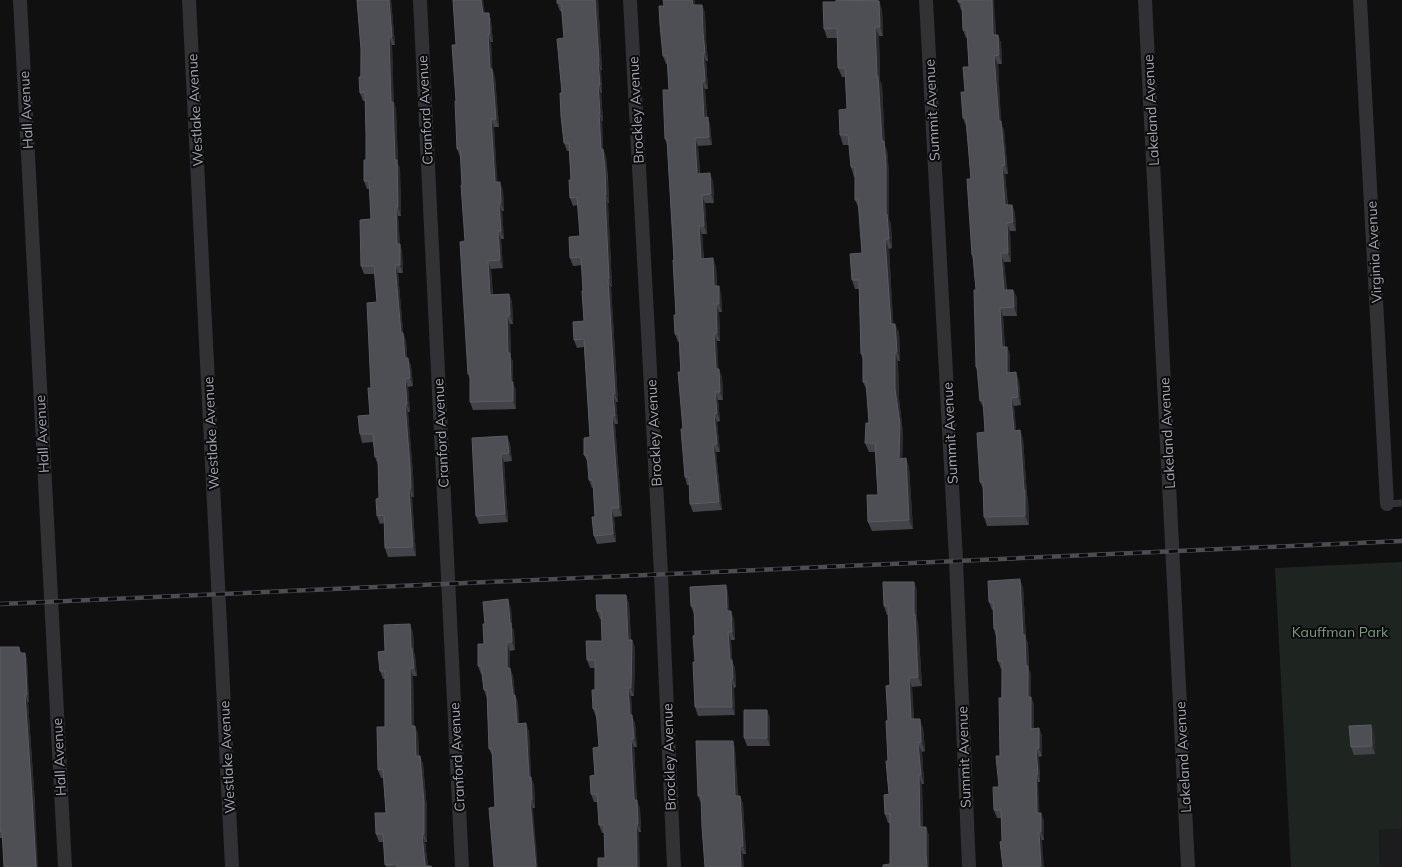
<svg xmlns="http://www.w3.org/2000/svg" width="1402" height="867" font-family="Mulish,sans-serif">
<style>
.built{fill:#1c1c1e}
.green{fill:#1e2520}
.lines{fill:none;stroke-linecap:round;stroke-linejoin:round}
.lane{stroke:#313136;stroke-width:7}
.street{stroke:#313136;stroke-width:14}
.rail-casing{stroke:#4c4d53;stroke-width:4.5}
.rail{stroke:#0b0b0c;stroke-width:3;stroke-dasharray:9;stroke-linecap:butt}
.wall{fill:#434449}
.shaded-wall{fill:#2a2b2e}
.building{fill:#4d4f54;stroke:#5b5c63}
.labels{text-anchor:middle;stroke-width:4;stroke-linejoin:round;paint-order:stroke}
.street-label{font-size:14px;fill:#a2a4b1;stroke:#0b0b0c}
.park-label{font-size:14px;fill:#7a9b82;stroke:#0b0b0c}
</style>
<rect width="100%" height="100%" fill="#101011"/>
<path class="built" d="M1402 829V867H1380L1379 830Z"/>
<path class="green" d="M1402 562V829L1379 830 1380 867H1291L1275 568Z"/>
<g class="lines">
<path class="lane" d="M1387 504 1402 503"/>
<path class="street" d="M20 0 65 867
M189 0 232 867
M420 0 462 867
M630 0 661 574 674 867
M926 0 956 560 969 867
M1145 0 1188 867
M1360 0 1387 504"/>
<defs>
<path id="rail" d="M0 604 1402 541"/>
</defs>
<use href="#rail" class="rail-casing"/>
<use href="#rail" class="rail"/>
</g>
<path class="wall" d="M357 0H391L395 45H392L393 85 394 102 396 110 398 164 400 168 401 216H398L400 244 402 252 403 273H398L403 333 406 341 407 358 411 366 413 386 408 387 410 412H408L413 474 414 497H412L416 556 388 557 385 548 384 523 380 524 377 516 379 498 378 465 375 457 373 442 362 443 360 434 370 415 371 388 377 302 375 274H364L361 266 371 219 370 189H367L364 181 366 160V133L365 101H363L360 93 361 49Z
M598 0 602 70H601L602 93H601L603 121H602L603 149 606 157 608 177 609 203H608L612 287H611L618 402H616L618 424H615L622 516 614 517 616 542 597 544 594 536 595 517 593 488H592L589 480 588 463 584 455 590 437 584 347 577 348 574 340 584 321 583 291 582 265 573 266 570 258 580 236 578 205 573 206 570 198 571 180 569 151H567L564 143 562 93 564 38 562 11H560L557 3Z
M695 0V5H702L705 13 706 41 708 61H706L708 89H705L707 117 710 125 712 145 698 146 700 173 713 181 714 203H705L707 234H702L704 259 716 266 717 286 721 294 722 312H719L720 341H717L718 369 722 377 723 400H718L720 421 717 422 720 452H716L722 510 693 512 690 504 689 485H687L685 477 679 342H678L675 334 676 315 674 260 667 144 665 139 669 90 667 64H666L663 56Z
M836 0H878L879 1 882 10 883 36H879L880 81 882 85 885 146 887 150 889 174V219L891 224 892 248 889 249 893 324 899 333 900 361H898L899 398 903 434 902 458H906L909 467 913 529 872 531 868 522 878 495 875 452H869L865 443 869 423 867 391 863 382V360L861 354 859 289H855L852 280 862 253 859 209 855 200V177H854L851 167 849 145H843L840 135 847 109 845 77H842L838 68 837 38H827L824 29 836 2Z
M958 0 995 17 996 35H998L1001 43 1002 64H998L1001 123 1004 130 1008 174H1005L1008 205H1012L1015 213 1016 231H1010L1011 262H1004L1007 290H1013L1017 298V316H1003L1005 347H1007L1010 355V373L1019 381 1021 405 1014 406 1016 430H1020L1023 439 1027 495 1028 499 1029 525 987 526 984 517 983 489 980 482 985 432 984 409 980 401 978 373 976 367V290L973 260 972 255 971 179 966 126 963 118 965 92 969 67 967 38H966L963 30 962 10H961Z
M485 13H489L491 21 493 42H491L492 69 495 77 499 127H494L497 182 503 190 504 211H502L504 239H501L503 268 491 269 493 295 509 294 512 302 513 324H510L511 358 513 361V384L516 390V409L473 410 470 402V379L468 374 465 241 461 157H460L457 149 456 101V45Z
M507 436 510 444 512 461 504 462 508 522 479 524 476 516Z
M914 582 917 591V620L918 623 922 686 912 687 914 719 923 728 925 751 922 752 924 784H922L923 827H926L929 836V867H883L890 864V823H888L885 814 889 794 888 720 890 685 888 615H887L884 606Z
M726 585 728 593 729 611 734 619 735 640H731L732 661 735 668 736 687 734 688 735 715 698 716 695 707V635L694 614 691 606Z
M1023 587 1026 639 1028 643 1029 670 1031 674V697L1034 705V729L1039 728 1042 736V756L1039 757 1040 782H1038L1039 813 1044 821V840L1002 841 1001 818H997L994 810 999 787 1000 756 1002 669H1001L998 661 996 637 994 629 993 610H992L989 602Z
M629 603 631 640H632L635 648 634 696H631L632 717 635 723 637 747H634L637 802 640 808 641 832H639L605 858 604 833H602L599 825 598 802H594L591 794 595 775 599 747 597 717H596L593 709 595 690V668H590L587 660 602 641 601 619H600L597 611Z
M511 608 512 627 514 631 515 650 510 651V669L513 676 515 695 518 703 519 723 529 731 531 778 534 785 535 808 495 807 493 757 489 749 487 698 484 690 482 674H481L478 666 484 644 485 624Z
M413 632 414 652 415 656 417 676H413L414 726 418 734 419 756H420L423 764 427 810V842H425L428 866H431L432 867H386L383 842H379L376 834 386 813 383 778H381L378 770 385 727V679H383L380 671 385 651Z
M0 647H19L21 653H25L27 660 29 702H28L35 804 2 838H0Z
M770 718V746H747L744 738Z
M1371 725 1374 733 1375 754 1354 755 1351 747Z
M733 741 735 749 738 796H740L743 804 746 854H743L701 803 698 796Z"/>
<path class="shaded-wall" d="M389 0H391L395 45 392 37Z
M481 0H483L486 21 483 13Z
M595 0H598L602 70 599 62Z
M692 0H695L696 14 693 5Z
M992 0H994L995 17 996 43 993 35Z
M879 1 882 10 883 36 880 27Z
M702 5 705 13 706 41 708 61 705 53 703 33Z
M489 13 491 21 493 42 490 34Z
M875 27 879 36 880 81 882 85 885 146 887 150 889 174V219L891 224 892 248 889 239 886 214 882 141 877 76Z
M488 34 491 42 493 77 490 69Z
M998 35 1001 43 1002 64 999 55Z
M389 37 392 45 394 102 396 110 398 164 400 168 401 216 398 207 395 160 391 102Z
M703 53 706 61 708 89 705 81Z
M994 56 998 64 1001 123 1004 130 1008 174 1005 165 999 121Z
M598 62 601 70 602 93 600 85Z
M492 69 495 77 499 127 496 119Z
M702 81 705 89 707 126 704 118Z
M598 85 601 93 603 121 600 113Z
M599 113 602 121 603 149 606 157 609 203 606 195 601 149Z
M708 117 710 125 712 145 709 137Z
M491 119 494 127 498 191 495 182Z
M695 138 698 146 700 182 697 174Z
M1002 166 1005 174 1008 213 1005 205Z
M710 173 713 181 714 203 711 194Z
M500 182 503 190 504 211 501 203Z
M605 195 608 203 612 287 609 279Z
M702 195 705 203 707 234 704 226Z
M499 203 502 211 504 239 501 231Z
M1012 205 1015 213 1016 231 1013 222Z
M396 207 398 216 400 244 402 252 403 273 400 265 397 244Z
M1007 223 1010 231 1011 262 1008 253Z
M699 226 702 234 704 267 701 259Z
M498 231 501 239 503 268 500 260Z
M885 239 889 249 894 333 891 324Z
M1001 253 1004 262 1007 298 1004 290Z
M713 258 716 266 717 294 714 286Z
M488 261 491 269 493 303 490 295Z
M395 265 398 273 404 341 401 333Z
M608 279 611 287 618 402 615 394Z
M719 286 721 294 722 312 719 304Z
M1013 290 1017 298V316L1014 307Z
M509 294 512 302 513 324 510 315Z
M716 304 719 312 720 341 717 333Z
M1000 308 1003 316 1005 355 1002 347Z
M507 316 510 324 511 358 513 361V384L516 390V409L513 401 511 382 508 353Z
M895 324 899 333 900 361 897 352Z
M403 333 406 341 408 367 405 358Z
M714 333 717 341 719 378 716 369Z
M1007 347 1010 355V381L1007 373Z
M895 352 898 361 899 398 903 434 902 468 899 459 895 389Z
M408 358 411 366 413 386 410 378Z
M719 369 722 377 723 400 720 392Z
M1016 372 1019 381 1021 405 1018 397Z
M405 379 408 387 410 412 407 404Z
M715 392 718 400 720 421 717 413Z
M613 394 616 402 618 424 615 416Z
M1011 398 1014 406 1017 439 1014 431Z
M405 404 408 412 413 474 414 497 411 488Z
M714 414 717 422 720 452 717 444Z
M612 416 615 424 622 516 619 508Z
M1020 430 1023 439 1027 495 1028 499 1029 525 1025 516Z
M507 436 510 444 512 461 509 453Z
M713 444 716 452 722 510 719 502Z
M501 454 504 462 508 522 505 514Z
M906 458 909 467 913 529 909 520Z
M409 489 412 497 416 556 413 547Z
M611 508 614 517 616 542 613 534Z
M1020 579 1023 587 1026 639 1028 643 1029 670 1031 674V706L1028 697 1026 666 1023 635Z
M914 582 917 591V620L918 623 922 686 918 677 914 614Z
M726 585 728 593 730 619 727 611Z
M626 595 629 603 631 648 628 640Z
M508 599 511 608 512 627 514 631 515 650 512 642Z
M731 611 734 619 735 640 732 632Z
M410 624 413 632 414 652 415 656 417 676 414 668 411 648Z
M728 632 731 640 732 661 735 668 736 687 733 679 730 660Z
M632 640 635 648 634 696 631 688Z
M507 642 510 651V669L513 676 516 703 513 695 507 668Z
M25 653 27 660 29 702 27 695Z
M410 668 413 676 414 734 411 726Z
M909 678 912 687 914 728 911 719Z
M731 679 734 688 735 715 732 707Z
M628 688 631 696 632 717 635 723 637 747 634 739 630 715Z
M25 695 28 702 35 804 38 867H36Z
M515 695 518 703 520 732 517 724Z
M1031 697 1034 705V737L1031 729Z
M767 710 770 718V746L767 738Z
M920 719 923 728 925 751 921 742Z
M526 723 529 731 531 778 534 785 535 808 532 800 529 777Z
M1371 725 1374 733 1375 754 1372 746Z
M415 726 418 734 419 764 416 756Z
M1039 728 1042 736V756L1039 748Z
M631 739 634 747 637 802 640 808 641 832 638 824 634 800Z
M733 741 735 749 738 804 735 796Z
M918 743 922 752 924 784 921 775Z
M1036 749 1039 757 1040 782 1038 774Z
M420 756 423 764 427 810V842L424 834Z
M1036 774 1038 782 1040 822 1037 813Z
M919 775 922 784 923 836 920 827Z
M740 796 743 804 746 854 743 846Z
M530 800 533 808 538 867H536Z
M1041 813 1044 821V840L1041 832Z
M636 824 639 832 640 867H637Z
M926 827 929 836V867H927L926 854Z
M1039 832 1042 840 1044 867H1041Z
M422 834 425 842 428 867H426Z
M740 846 743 854 744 867H741Z"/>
<path class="building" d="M357 0H389L392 37H389L391 102H393L395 160H397L398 207H396L397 244H400V265H395L401 333H403L405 358H408L410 378 405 379 407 404H405L410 466 411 488 409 489 413 547 385 548 384 515 377 516 376 499 379 498 378 456 375 457 373 434H360L358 416 370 415 368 388H371L367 303 377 302 374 266H361L360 220 371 219 369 181H364V160H366V133L365 92 360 93 359 77H361V49Z
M453 0H481L483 13H489L490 34H488L490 69H492L496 119H491L495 182H500L501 203H499L501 231H498L500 260 488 261 490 295 509 294 510 315 507 316 508 353H510L511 382H513V401L470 402V374H468L460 242 465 241 461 185H462L460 148 457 149 455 101H456L452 45H456Z
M557 0H595L599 62H598L600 85H598L600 113H599L601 149H603L605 169 606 195H605L609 279H608L615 394H613L615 416H612L619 508H611L613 534 594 536 592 517H595L593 480H589L587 455H584V438L590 437 584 339 574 340 573 322 584 321 582 291H583L581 257 570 258 569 237 580 236 577 197 570 198 569 180H571L569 143H564L561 116 560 93H562L557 39 564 38 561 3H557Z
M663 0H692L693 5H702L703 33 705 53H703L705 81H702L704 118 708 117 709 137 695 138 697 174 710 173 711 194 702 195 704 226H699L701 259 713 258 714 286H719V304H716L717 333H714L716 369H719L720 392H715L717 413 714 414 717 444H713L719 502 690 504 689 477H685L681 429H683L678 372H681L679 334H675L674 315H676L673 260H674L667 139H665L663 90H669L667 56H663L660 25 659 6H664Z
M836 0 879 1 880 27H875L877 76H878L882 141H884L886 164V214H887L889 239H885L891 324H895L897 352H895V389L900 424 899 459 906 458 909 520 868 522 867 495H878L875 443H865L866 423H869L866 382H863V354H861L859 280H852L850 254 862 253 858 200H855V167H851L848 135H840L839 110 847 109 845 68H838L837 28 824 29 823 2H836Z
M958 0H992L993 35H998L999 55 994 56 999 121H1001L1005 165 1002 166 1005 205H1012L1013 222 1007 223 1008 253H1001L1004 290H1013L1014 307 1000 308 1002 347H1007V373L1016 372 1018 397 1011 398 1014 431 1020 430 1024 490H1025V516L984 517 983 482H980L977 433 985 432 983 400 980 401 977 367H976L974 290H976L973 255H972L967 179H971L966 118H963L961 92H965L963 67H969L967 30H963L962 2H958Z
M507 436 509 453 501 454 505 514 476 516 472 438Z
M1020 579 1023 635H1025L1026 666H1028V697H1031V729L1039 728V748L1036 749 1038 774H1036L1037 813H1041V832H1039L1041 867H1003L1000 842 1002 841 1001 810H994L993 787H999L996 756H1000L999 698H1002V661H998L996 629H994L993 602H989L988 581Z
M883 582H914V614H915L918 677 909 678 911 719H920L921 742 918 743 921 775H919L920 827H926V854L927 867H883V865L890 864V814H885L884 795 889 794 886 761H888L886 721 888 720 886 686 890 685 888 606H884Z
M726 585 727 611H731L732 632H728L730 660H732L733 679H731L732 707H695L693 662H695L693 636 695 635 694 606H691L690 587Z
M596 595H626L628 640H632L631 688H628L630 715H632L634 739H631L634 800H637L638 824H636L637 867H598V858H605L604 825H599L597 794H591L590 776 595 775 593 748 599 747 596 709H593L592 690H595V660H587L586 641H602L601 611H597Z
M508 599 510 623H511L512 642H507V668H510L513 695H515L517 724 526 723 529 777H531L532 800H530L536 867H494L489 808 495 807 492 748 489 749 487 690H484L481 666H478V644H484L483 624H485L483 602Z
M410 624 411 648H412L414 668H410L411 726H415L416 756H420L424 802V834H422L425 866H431L432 867H397V864L385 865 383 834H376L375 813H386L383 769 378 770 377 727H385V671H380L378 652 385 651 384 625Z
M0 647H19L20 653H25L27 695H25L32 797 36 867H4L2 831H0Z
M744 710H767V738H744Z
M1371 725 1372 746 1351 747 1349 726Z
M696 741H733L735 796H740L743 846H740L741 867H705L702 827 701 795 698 796Z"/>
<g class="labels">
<g class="street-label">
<text transform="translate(26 110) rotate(-93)" y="5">Hall Avenue</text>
<text transform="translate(195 110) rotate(-93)" y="5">Westlake Avenue</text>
<text transform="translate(425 110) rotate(-93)" y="5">Cranford Avenue</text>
<text transform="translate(636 110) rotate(-93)" y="5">Brockley Avenue</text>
<text transform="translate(932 110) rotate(-93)" y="5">Summit Avenue</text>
<text transform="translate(1151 110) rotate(-93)" y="5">Lakeland Avenue</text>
<text transform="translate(1374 252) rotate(-93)" y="5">Virginia Avenue</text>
<text transform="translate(211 433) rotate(-93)" y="5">Westlake Avenue</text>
<text transform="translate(441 433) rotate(-93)" y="5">Cranford Avenue</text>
<text transform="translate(654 433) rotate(-93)" y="5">Brockley Avenue</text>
<text transform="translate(950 433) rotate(-93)" y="5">Summit Avenue</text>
<text transform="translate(1167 433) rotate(-93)" y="5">Lakeland Avenue</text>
<text transform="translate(42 434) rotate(-93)" y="5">Hall Avenue</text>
<text transform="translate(59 757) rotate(-93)" y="5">Hall Avenue</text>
<text transform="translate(227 757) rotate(-93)" y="5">Westlake Avenue</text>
<text transform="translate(457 757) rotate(-93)" y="5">Cranford Avenue</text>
<text transform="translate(669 757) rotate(-92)" y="5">Brockley Avenue</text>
<text transform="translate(964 757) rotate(-92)" y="5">Summit Avenue</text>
<text transform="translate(1183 757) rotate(-93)" y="5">Lakeland Avenue</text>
</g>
<g class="park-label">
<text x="1340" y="637">Kauffman Park</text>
</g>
</g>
</svg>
